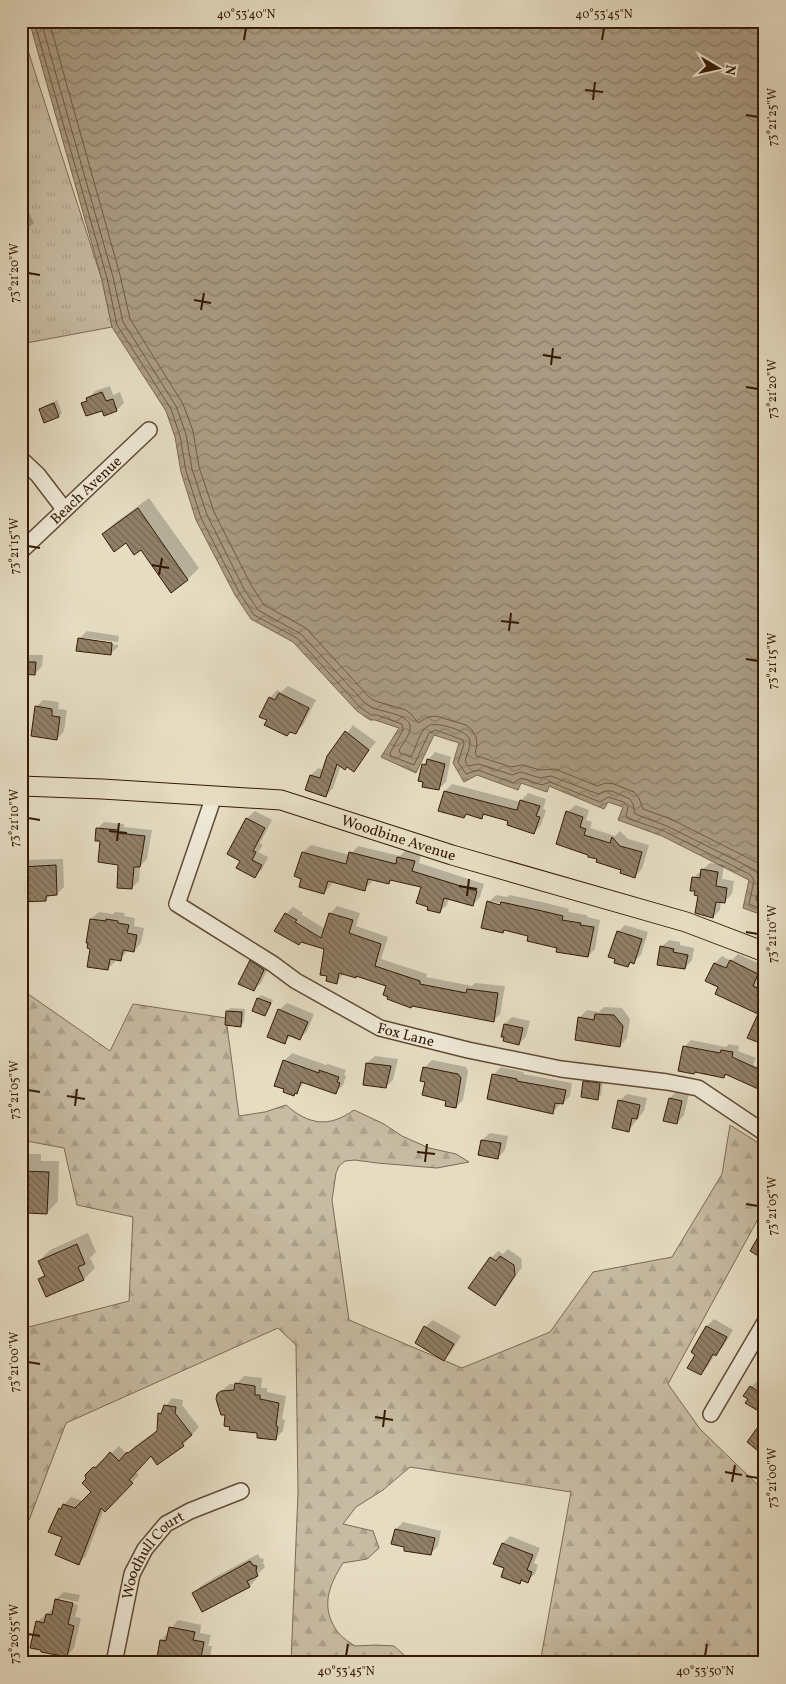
<svg xmlns="http://www.w3.org/2000/svg" width="786" height="1684" font-family="Vollkorn,serif">
<style>
.grass{fill:url(#grass-tufts);stroke:#7e6a53}
.forest{fill:url(#forest-firs);stroke:#7e6a53}
.water{fill:url(#water-waves);stroke:#7b674f}
.shadow{fill:#0003;fill-rule:evenodd}
.lines{fill:none;stroke-linecap:round;stroke-linejoin:round}
.shore{stroke:#6f5a42;stroke-width:1}
.building{fill:url(#building-back-hatch);stroke:#351a04}
.minor-casing{stroke:#614a34;stroke-width:18}
.major-casing{stroke:#351a04;stroke-width:21}
.minor{stroke:#eee8d7;stroke-width:15}
.major{stroke:#e5dcc2;stroke-width:19}
.ticks{fill:none;stroke:#351a04;stroke-width:2}
.labels{text-anchor:middle;stroke-width:4.5;stroke-linejoin:round;paint-order:stroke}
.street-label{font-size:15px;fill:#351a04;stroke:#eee8d7}
.neatline{fill:none;stroke:#351a04;stroke-width:2}
.ticks-label{font-size:12px;text-anchor:middle;fill:#351a04}
</style>
<defs>
<pattern id="grass-tufts" width="24" height="20" patternUnits="userSpaceOnUse" patternTransform="scale(1.25)"><rect width="24" height="20" fill="#c7bba2"/><path d="M3 7l-1-3M5 7V3M7 7l1-3M15 17l-1-3M17 17v-4M19 17l1-3" fill="none" stroke="#aca08a"/></pattern>
<pattern id="forest-firs" width="22" height="20" patternUnits="userSpaceOnUse" patternTransform="scale(1.25)"><rect width="22" height="20" fill="#c7bba2"/><path d="M5 1l3.5 6h-7zM16 11l3.5 6h-7z" fill="#aca08a"/></pattern>
<pattern id="water-waves" width="16" height="10" patternUnits="userSpaceOnUse" patternTransform="scale(1.25)"><rect width="16" height="10" fill="#a99a81"/><path d="M0 5q4-4 8 0t8 0" fill="none" stroke="#8a7d67"/></pattern>
<pattern id="building-back-hatch" width="6" height="6" patternUnits="userSpaceOnUse" patternTransform="scale(1.25)"><rect width="6" height="6" fill="#917f67"/><path d="M-1 5l2 2M0 0l6 6M5-1l2 2" fill="none" stroke="#776753"/></pattern>
</defs>
<rect width="100%" height="100%" fill="#e5dcc2"/>
<filter id="stains"><feTurbulence type="fractalNoise" baseFrequency=".004" numOctaves="4"/><feColorMatrix values="0 0 0 0 .2 0 0 0 0 .09 0 0 0 0 .02 0 0 0 .5 -.17"/></filter>
<radialGradient id="worn" r=".72"><stop offset=".6" stop-color="#630" stop-opacity="0"/><stop offset="1" stop-color="#630" stop-opacity=".3"/></radialGradient>
<path class="grass" d="M21 29 102 280 112 327 21 344Z"/>
<path class="forest" d="M21 989 110 1051 133 1004 226 1018 239 1116 265 1112 286 1105C309 1125 329 1128 354 1110L384 1124 402 1136 429 1148 456 1154 469 1162 437 1168 377 1163 355 1160 345 1161 339 1166 336 1173 332 1200 349 1320 462 1368 550 1332 593 1272 672 1257 722 1174 730 1125 765 1147V1206L668 1384 700 1429 765 1492V1659L757 1663H540L571 1492 410 1467 383 1490 356 1507 343 1524 373 1531 379 1548 367 1559 343 1563C329 1585 320 1607 337 1631 341 1637 349 1642 355 1646L376 1645 394 1646 413 1663H291L298 1493 296 1345 278 1328 66 1423 21 1541V1329L129 1301 133 1217 77 1205 64 1148 21 1140Z"/>
<path class="water" d="M28 21H765V916L743 908 749 880 662 836 618 820 623 807 608 802 604 809 549 786 547 792 521 783 518 790 477 775 464 782 453 763 459 743 434 735 416 773 381 757 399 728 375 720H370L357 711 293 642 251 619 235 595 196 520 181 472 175 437 166 411 112 327 102 280 30 24Z"/>
<path class="shadow" d="M21 197 34 223 21 233Z
M110 386 113 395 120 392 124 403 117 410 103 409 83 404 95 391Z
M57 400 62 413 59 416 40 409 44 406Z
M149 498 199 568 188 579 171 591 141 548 103 534 115 523Z
M87 631 119 636 118 642 84 638V640L118 645V647L110 654 79 639Z
M25 655H43L42 666 35 674 21 673V659Z
M288 686 316 700 303 725 296 732 268 720 270 698 277 690 281 692Z
M43 700 59 702 58 709 67 710 64 731 57 739 36 707Z
M354 724V726L376 742 353 770 348 766 341 765 333 788 326 796 311 775 318 768 324 770 328 757Z
M435 752 451 757 446 782 439 789 423 765Z
M452 784 520 802 528 793 546 799 543 809 546 810 541 825 534 833 510 820 486 813 482 817 468 813 464 817 445 791Z
M575 805 589 810 586 820 592 822 590 828 615 836 620 831 628 839 649 845 642 869 635 876 599 858 568 812Z
M255 811 272 820 260 843 263 845 258 852 268 857 262 869 255 877 241 861 228 854 247 818Z
M104 822 124 824V827L152 830 147 859 140 866 139 881 132 888 120 864 101 840 97 829Z
M311 845 350 855 358 846 400 856 406 850 421 854 419 863 484 884 480 897 473 905 449 898 447 905 439 912 423 886 393 879 389 883 373 878 372 882 364 889 332 881 331 885 324 893 302 878 303 852Z
M63 859 64 887 57 894H51L46 900 21 901V863L25 860Z
M710 863 724 865 722 879 734 881 732 894 724 902 721 901 720 910 713 917 696 890 693 878Z
M496 895 507 897 510 895 546 903 569 909 568 912 587 915V917L600 920 595 949 588 956 558 948 530 935 505 929 503 932 489 902ZM492 901 507 905 506 907 492 904Z
M337 906 360 913 356 926 388 937 381 959 427 974 426 977 472 986 475 983 505 986 500 1014 493 1021 389 996 388 985 357 975 344 973 337 982 326 948 302 941 286 914 293 907 303 913 301 914 325 929 330 914Z
M99 912 113 914 115 912 125 913 124 916 135 918 134 926 144 928 141 943 134 951 128 950 120 959H115V962L107 969 92 948 89 942H87L91 919Z
M625 925 648 932 641 955 628 966 618 932Z
M669 940 680 942V945L694 948 692 960 685 968 661 947Z
M258 954 271 962 261 983 253 990 251 961Z
M738 954 764 966 759 978 765 981 763 987 765 988V1038L759 1013 720 987 715 963 722 956 731 961Z
M261 995 273 1000 268 1011 265 1015 254 1010 258 998Z
M287 1003 314 1014 307 1031 300 1039 292 1035 284 1043 279 1010Z
M604 1007 622 1008 630 1019 627 1038 620 1046 579 1018 587 1010 599 1012Z
M231 1008 245 1009 244 1022 240 1025 227 1011Z
M512 1017 530 1021 526 1036 519 1044 505 1037V1024Z
M691 1040 726 1047 729 1044 739 1046 738 1051 756 1058 753 1065 765 1071V1100L761 1098 765 1090 727 1074 724 1077 696 1071 694 1073 684 1047Z
M292 1053 326 1065 328 1064 346 1070 344 1075 346 1076 343 1085 335 1093 305 1082 293 1095 284 1061Z
M375 1056 398 1059 393 1080 386 1087 364 1084 367 1063Z
M432 1060 466 1067 468 1071 463 1100 456 1107 426 1081 424 1068Z
M501 1067 524 1072 523 1074 572 1083 570 1096 563 1103H561L553 1112 493 1075Z
M587 1078 603 1080 601 1095 597 1098 584 1082Z
M677 1091 689 1094 684 1115 677 1123 670 1098Z
M627 1094 647 1098 644 1111 629 1130 619 1101Z
M490 1133 508 1136 505 1150 498 1158 480 1154 482 1140Z
M21 1154H41V1161H59L58 1201 47 1213 29 1206H21Z
M88 1233 96 1252 90 1258 95 1268 84 1279 39 1280 45 1274 39 1261 50 1250Z
M508 1249 521 1258 522 1267 502 1297 495 1305 491 1258 498 1251 503 1254Z
M714 1319 733 1330 723 1347 715 1354 708 1366 700 1374 696 1354 692 1352 707 1326Z
M433 1320 461 1336 451 1352 444 1359 425 1327Z
M244 1376 262 1378 261 1388H267V1392L286 1396 282 1419 285 1420 283 1431 275 1439 227 1414 218 1395 226 1387 230 1384H236Z
M758 1380 765 1384V1414L750 1399 751 1387Z
M172 1398 183 1400 182 1405 199 1427 183 1445 151 1455 135 1472 139 1475 105 1510 104 1509 86 1556 78 1564 63 1537 60 1509 71 1497 83 1501 92 1492 94 1467 102 1460 104 1461 119 1446 127 1454 135 1446 158 1430 160 1414Z
M403 1522 441 1531 438 1546 430 1554 406 1547 396 1529Z
M510 1536 540 1548 534 1563 538 1565 535 1574 527 1581 523 1580 520 1583 506 1567 503 1543Z
M258 1554 260 1558 264 1559 263 1563 265 1567 256 1576 257 1578 250 1586 203 1610 194 1593 201 1586 217 1576Z
M64 1592 80 1595 78 1602 60 1598V1601L78 1605 75 1617 81 1618 74 1648 67 1656 37 1622 55 1607 56 1599Z
M178 1620 201 1625 200 1633 211 1635 208 1646H212L210 1658 205 1663H157L161 1641Z"/>
<g class="lines">
<path class="shore" d="M34 21 107 278 117 325 171 409 180 436 186 471 201 518 239 592 254 615 297 638 360 707 371 715H377L402 724 403 730 390 753 391 756 414 765 429 733 436 730 463 740 464 744 458 762 466 774 478 770 513 783 521 778 542 785 550 782 600 802 608 797 624 802 628 807 626 816 627 818 664 831 751 875 754 881 749 904 765 911
M41 21 113 277 123 322 176 406 186 434 192 469 207 515 244 589 258 610 301 634 364 702C367 704 369 706 371 707 381 713 417 713 409 733 407 739 402 745 399 750L400 753 411 757C416 748 419 731 428 726 435 721 465 730 469 738 472 745 467 754 465 761L468 766 479 764 512 775 521 772 540 778 551 776 598 794 606 791H612L630 799 633 804 635 814 667 826 755 870C763 879 758 889 756 900L765 904
M49 21 120 275 130 319 183 404 193 431 199 467 214 512 251 585 264 605 306 628 369 697 375 701 406 710 412 715 418 723 428 717 436 716 466 725 472 730 476 737 477 745 475 754 477 756 511 767 523 765 540 770 555 769 597 786 606 783 614 784 634 792 639 798 643 809 671 819 758 863 765 870"/>
</g>
<path class="building" d="M102 392 106 401 113 399 117 411 104 416 102 411 86 416 81 403 87 401 86 398Z
M54 403 59 417 44 423 39 409Z
M138 508 188 580 171 593 141 550 134 555 126 543 114 552 102 534Z
M78 638 112 643 111 655 76 651Z
M21 662H36L35 675 21 674Z
M279 693 309 708 296 734 290 732 287 736 264 725 267 720 259 717 269 697 275 700Z
M35 706 52 709V716L60 717 57 740 31 736Z
M345 731 369 750 354 772 347 767 345 770 337 764 326 797 305 790 310 775 320 778 327 756Z
M427 759 445 764 439 790 422 787 423 782 418 781 422 764 426 765Z
M444 791 512 809 517 810 520 800 540 806 536 816 540 817 534 834 507 825 508 821 483 814 482 819 466 814 464 818 438 811Z
M566 811 583 817 580 827 586 829 584 835 610 843 612 837 620 846 642 852 635 878 620 873 621 870 596 862 597 859 588 857V855L556 844Z
M246 818 265 828 253 851 256 852 252 860 262 865 255 878 236 868 240 861 227 854Z
M96 828 118 830 117 833 145 836 140 867H134L132 889 117 888 118 865 98 862 100 841H95Z
M302 852 346 864 349 852 396 864 397 857 415 861 412 871 477 891 473 906 444 898 440 913 427 910 428 907 416 903 421 887 390 880 389 884 368 879 365 891 328 881 324 894 299 887 301 879 294 876Z
M56 865 57 895 46 896V901L21 902V867Z
M701 869 718 872 716 886 727 888 725 903 716 902 713 918 695 913 698 896 694 895 695 891H690L692 877 700 878Z
M487 901 500 905 501 902 538 910 563 916 562 920 581 923 580 925 594 927 588 957 556 952 557 948 527 941 528 936 504 930 503 933 481 928Z
M285 913 297 920 295 922 321 938 329 913 353 920 349 933 381 944 375 966 420 981V984L466 993 467 989 498 993 494 1022 412 1006 411 1008 387 999 388 997 383 995 386 986 356 976V978L339 973 337 984 326 981 327 976 320 975 324 949 301 942 299 945 274 931Z
M90 919 106 921V919L118 921V923L129 925 127 933 137 935 134 952 123 950 121 961 110 959 108 970 87 967 90 949 87 948 88 943H86Z
M617 931 642 939 634 964 630 962 628 967 614 963 615 959 608 957Z
M660 946 674 949 673 952 688 955 685 969 657 965Z
M250 960 264 970 254 991 238 984Z
M730 960 758 974 753 986 760 989 757 995 765 998V1045L747 1038 758 1014 715 994 718 987 705 981 714 963 726 968Z
M257 998 271 1003 265 1016 252 1011Z
M278 1009 308 1022 300 1040 288 1035 285 1044 267 1037Z
M226 1011 242 1012 241 1027 225 1025Z
M595 1014 614 1015 623 1026 620 1047 575 1040 578 1017 594 1020Z
M504 1024 523 1028 519 1045 503 1041 504 1037H501Z
M683 1046 720 1053 721 1050 733 1052 732 1057 765 1072V1092L725 1074 724 1078 695 1072 694 1074 678 1071Z
M283 1060 319 1073V1070L339 1077 337 1082 340 1083 336 1094 301 1082 297 1094 295 1093 294 1096 283 1092 284 1089 274 1086Z
M366 1063 391 1066 386 1088 363 1085Z
M423 1067 458 1074 461 1078 456 1108 445 1106 446 1101 422 1095 425 1082 420 1081Z
M492 1074 517 1079V1081L566 1090 563 1104 555 1103 553 1114 487 1099Z
M583 1081 600 1083 598 1100 581 1097Z
M669 1098 682 1101 677 1124 663 1121Z
M618 1100 640 1105 637 1119 632 1118 629 1132 612 1128Z
M481 1140 501 1143 498 1159 478 1155Z
M21 1171 49 1172 47 1214 27 1213 28 1207H21Z
M765 1225V1260L750 1251Z
M77 1244 85 1264 78 1267 84 1280 46 1297 38 1279 45 1276 38 1261Z
M500 1256 514 1265 515 1275 495 1306 468 1288 490 1257 496 1261Z
M424 1326 454 1344 444 1361 415 1343Z
M706 1326 727 1337 716 1356 713 1354 701 1375 687 1368 695 1355 691 1352Z
M235 1383 255 1386V1395H260V1399L279 1403 276 1426 278 1427 276 1440 257 1438V1433L229 1430 230 1427 224 1426 225 1415H221L216 1399 217 1394 221 1391 234 1390Z
M750 1386 765 1396V1415L745 1403 748 1399 743 1396Z
M164 1405 176 1407 175 1413 192 1435 182 1443 184 1446 157 1465 151 1456 129 1480 133 1483 105 1512 101 1508 79 1565 55 1555 62 1537 48 1532 59 1508 61 1509 63 1504 75 1508 91 1492 82 1483 86 1479 85 1475 93 1467 96 1468 110 1452 119 1461 127 1452 128 1453 157 1431 158 1413 161 1414Z
M765 1417V1439L757 1450 747 1442Z
M395 1529 435 1538 431 1555 404 1551V1547L391 1544Z
M502 1543 533 1555 527 1570 532 1572 528 1583 521 1580 520 1584 501 1577 504 1568 493 1564Z
M250 1561 253 1565 257 1566 256 1571 258 1576 247 1581 250 1587 202 1612 192 1593Z
M55 1599 73 1603 68 1624 74 1626 67 1657 41 1652V1650L30 1648 36 1621 44 1623 46 1614 52 1615Z
M169 1627 195 1632 193 1640 204 1642 200 1663H156L160 1640 166 1641Z"/>
<g class="lines">
<defs>
<g id="minor">
<path d="M21 459 38 475 64 509"/>
<path id="s1" d="M21 551 149 430"/>
<path id="s2" d="M214 796 177 904 273 964 296 981 380 1028 468 1050 561 1069 667 1082 698 1088 765 1133"/>
<path d="M711 1414 765 1322"/>
<path id="s3" d="M114 1663 132 1574 145 1549 166 1524 190 1511 241 1491"/>
</g>
<g id="major">
<path id="s4" d="M21 786 102 789 281 800 452 855 686 922 765 952"/>
</g>
</defs>
<use href="#minor" class="minor-casing"/>
<use href="#major" class="major-casing"/>
<use href="#minor" class="minor"/>
<use href="#major" class="major"/>
</g>
<path class="ticks" d="M244 40 246 28M602 40 604 28M585 90 603 92M593 100 595 82M746 115 758 117M28 273 40 275M194 300 211 303M201 310 204 293M543 355 561 358M551 365 553 348M746 387 758 389M28 546 40 548M152 565 169 568M159 575 162 558M501 621 519 623M509 631 511 613M746 659 758 661M28 818 40 820M109 831 127 833M117 841 119 823M459 886 477 889M467 896 469 879M746 932 758 934M28 1090 40 1092M67 1096 85 1099M75 1106 77 1089M417 1152 435 1154M425 1162 427 1144M746 1204 758 1206M28 1362 40 1364M375 1417 393 1420M383 1427 385 1410M725 1472 742 1475M746 1476 758 1478M732 1482 735 1465M28 1634 40 1636M346 1656 348 1644M705 1656 707 1644"/>
<g class="labels">
<g class="street-label">
<text dy="5" stroke="none"><textPath href="#s1" startOffset="89">Beach Avenue</textPath></text>
<text dy="5" stroke="none"><textPath href="#s4" startOffset="384">Woodbine Avenue</textPath></text>
<text dy="5" stroke="none"><textPath href="#s2" startOffset="379">Fox Lane</textPath></text>
<text dy="5" stroke="none"><textPath href="#s3" startOffset="118">Woodhull Court</textPath></text>
</g>
</g>
<rect width="786" height="1684" fill="none" stroke="#e5dcc2" stroke-width="55"/>
<g transform="translate(718 68) rotate(99)" stroke="#eee8d7" stroke-width="4" paint-order="stroke">
<path d="M0-4L9 19L0 12L-9 19Z" fill="#351a04"/>
<text y="-8" font-size="14" font-weight="bold" text-anchor="middle" fill="#351a04">N</text>
</g>
<rect x="28" y="28" width="730" height="1628" class="neatline"/>
<g class="ticks-label">
<text x="246" y="18">40°53'40"N</text>
<text x="604" y="18">40°53'45"N</text>
<text transform="translate(772 117) rotate(-90)" y="4">73°21'25"W</text>
<text transform="translate(14 273) rotate(-90)" y="4">73°21'20"W</text>
<text transform="translate(772 389) rotate(-90)" y="4">73°21'20"W</text>
<text transform="translate(14 546) rotate(-90)" y="4">73°21'15"W</text>
<text transform="translate(772 661) rotate(-90)" y="4">73°21'15"W</text>
<text transform="translate(14 818) rotate(-90)" y="4">73°21'10"W</text>
<text transform="translate(772 934) rotate(-90)" y="4">73°21'10"W</text>
<text transform="translate(14 1090) rotate(-90)" y="4">73°21'05"W</text>
<text transform="translate(772 1206) rotate(-90)" y="4">73°21'05"W</text>
<text transform="translate(14 1362) rotate(-90)" y="4">73°21'00"W</text>
<text transform="translate(772 1478) rotate(-90)" y="4">73°21'00"W</text>
<text transform="translate(14 1634) rotate(-90)" y="4">73°20'55"W</text>
<text x="346" y="1675">40°53'45"N</text>
<text x="705" y="1675">40°53'50"N</text>
</g>
<rect width="100%" height="100%" filter="url(#stains)"/>
<rect width="100%" height="100%" fill="url(#worn)"/>
</svg>
